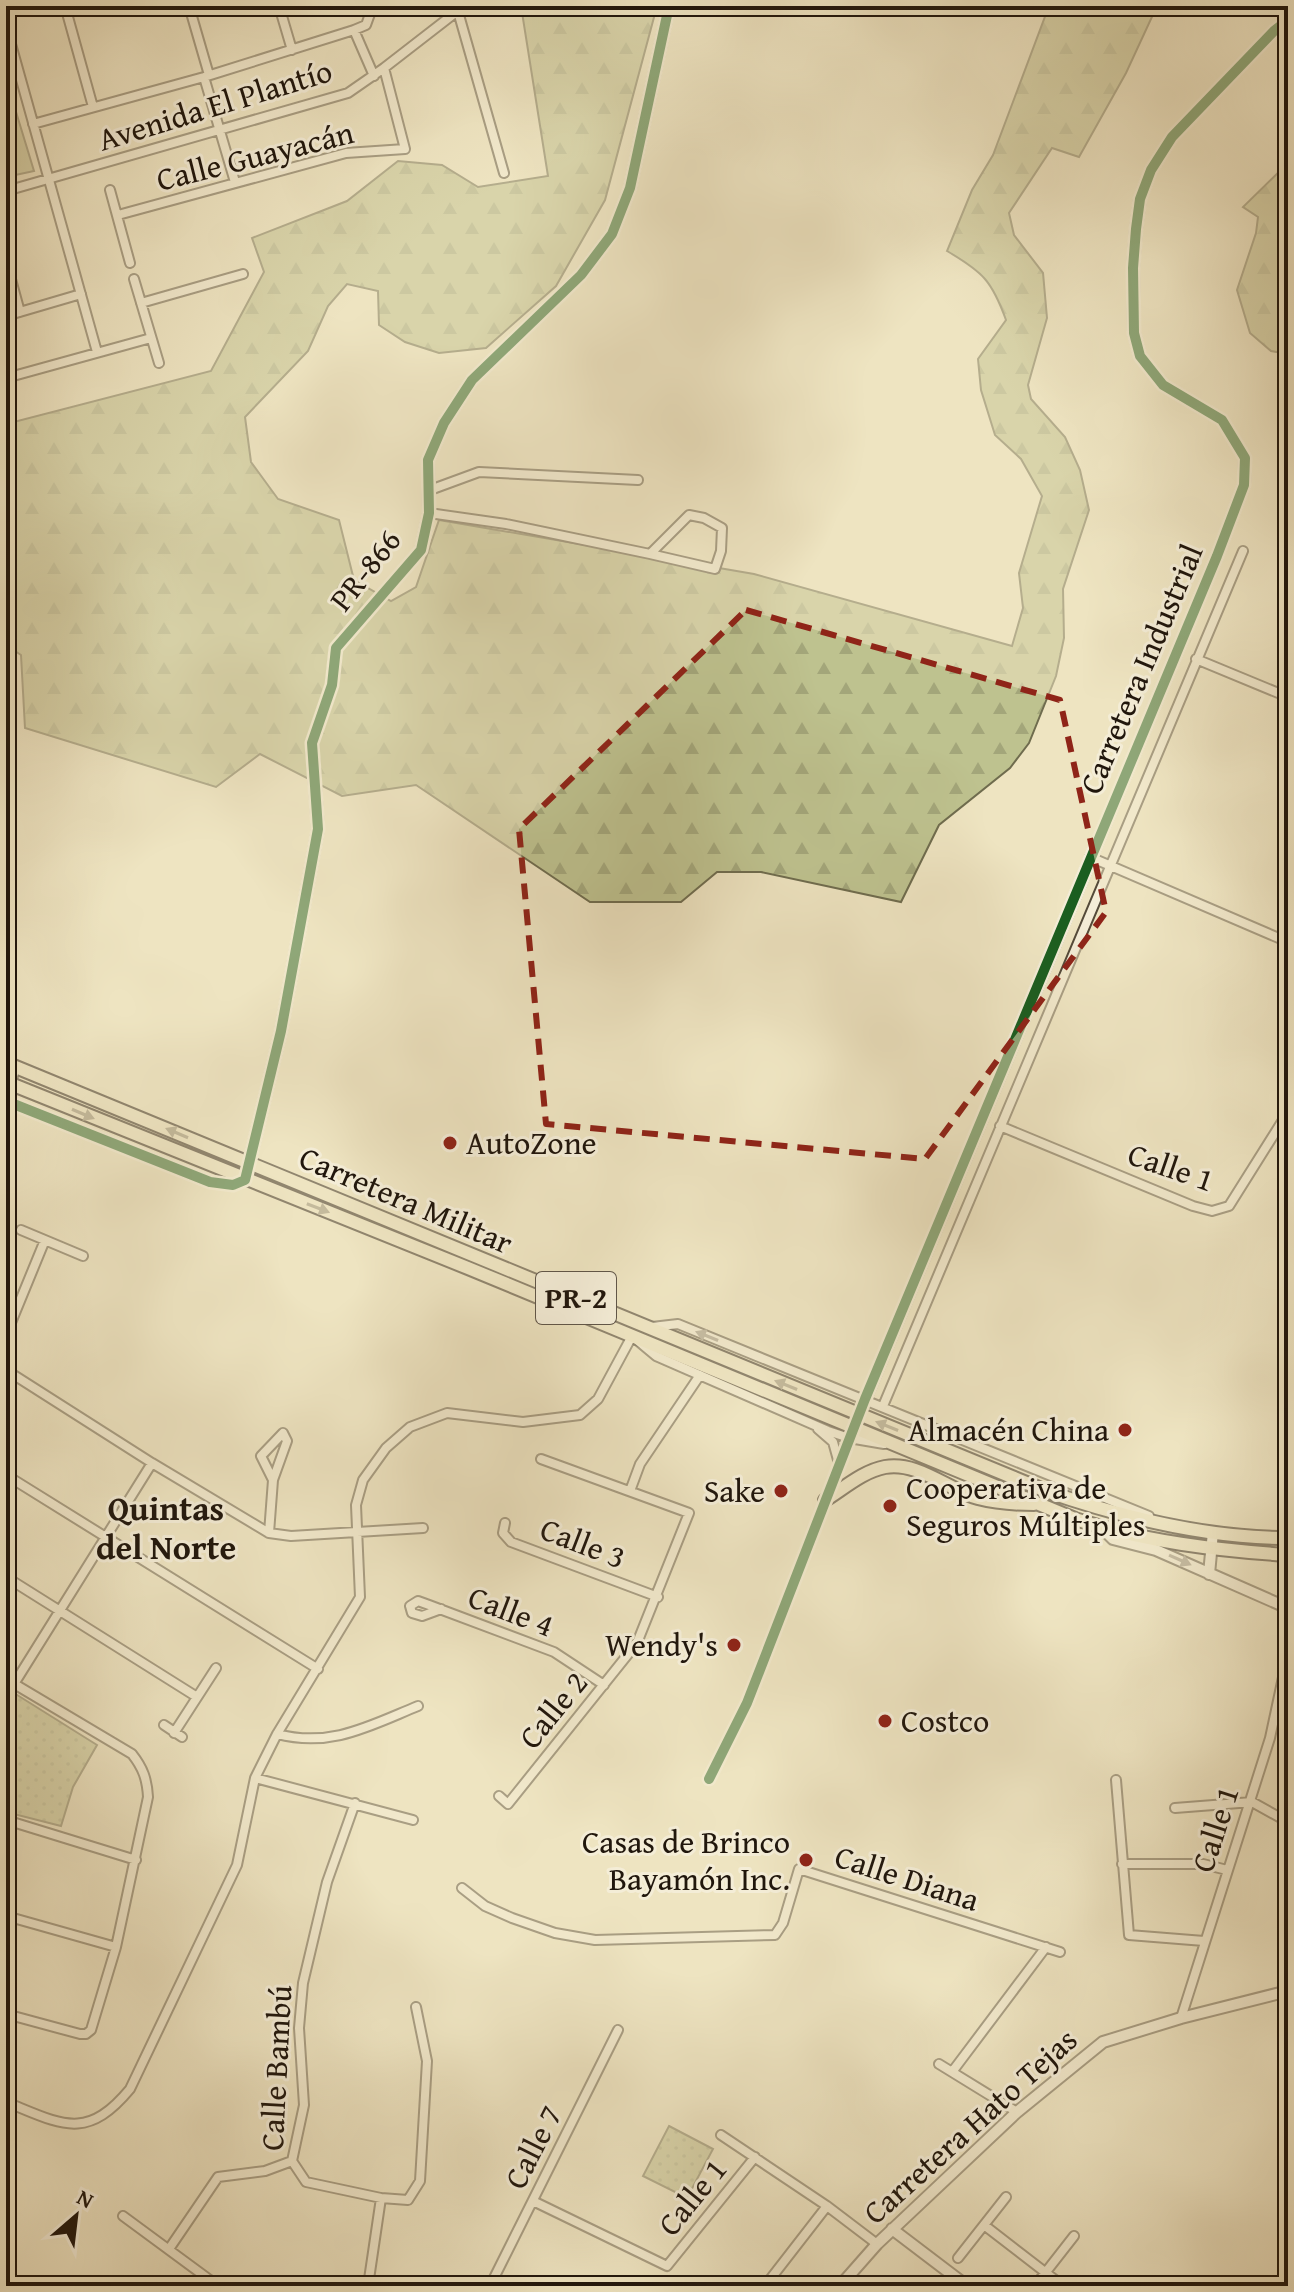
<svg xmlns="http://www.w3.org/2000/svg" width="1294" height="2292" font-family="'Gentium Book Plus',serif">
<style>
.forest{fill:url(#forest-firs);stroke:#6f6c4e;stroke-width:2}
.park{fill:url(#park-dots);stroke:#6f6c4e;stroke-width:2}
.pitch{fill:#bec28f;stroke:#6f6c4e;stroke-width:2}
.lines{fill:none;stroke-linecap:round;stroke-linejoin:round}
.minor-casing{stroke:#544a39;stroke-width:12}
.tertiary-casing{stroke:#544a39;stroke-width:14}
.primary-casing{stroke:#20160c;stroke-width:16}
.minor{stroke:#f4edd7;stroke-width:8}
.tertiary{stroke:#f4edd7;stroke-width:10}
.primary{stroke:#eee4c1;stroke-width:12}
.cycleway-casing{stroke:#f4edd7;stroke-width:15}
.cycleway{stroke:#1b5e20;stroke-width:10}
.oneway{fill:#918770}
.oneway2{fill:#958c7c}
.marked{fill:none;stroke:#8f2418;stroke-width:6;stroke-dasharray:16 10;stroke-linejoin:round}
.poi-dot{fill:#8f2418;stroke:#f4edd7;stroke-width:3}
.labels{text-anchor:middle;stroke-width:6;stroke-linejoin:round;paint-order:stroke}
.shield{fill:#f4edd7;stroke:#605649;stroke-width:2}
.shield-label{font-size:30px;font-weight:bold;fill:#20160c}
.street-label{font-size:32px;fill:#20160c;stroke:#f4edd7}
.poi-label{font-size:32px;fill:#20160c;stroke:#f4edd7;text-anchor:end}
.neighbourhood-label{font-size:34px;font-weight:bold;fill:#20160c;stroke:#f4edd7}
</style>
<defs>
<pattern id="forest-firs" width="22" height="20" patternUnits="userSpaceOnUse" patternTransform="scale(2)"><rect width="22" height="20" fill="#bec28f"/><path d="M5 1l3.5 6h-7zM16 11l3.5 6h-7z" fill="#a3a67a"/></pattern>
<pattern id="park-dots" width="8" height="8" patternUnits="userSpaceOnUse" patternTransform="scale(2)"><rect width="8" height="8" fill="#bec28f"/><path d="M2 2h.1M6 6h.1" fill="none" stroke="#a3a67a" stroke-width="1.8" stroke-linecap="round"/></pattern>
</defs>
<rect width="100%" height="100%" fill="#eee4c1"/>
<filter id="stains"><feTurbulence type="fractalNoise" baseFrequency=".0025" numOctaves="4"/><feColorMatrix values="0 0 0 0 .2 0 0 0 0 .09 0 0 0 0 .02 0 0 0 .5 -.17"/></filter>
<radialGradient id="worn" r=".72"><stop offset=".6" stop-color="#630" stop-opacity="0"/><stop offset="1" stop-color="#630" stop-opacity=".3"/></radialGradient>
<path class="forest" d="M521 6H657L605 200 556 286 486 348 439 353 405 342 379 325 378 291 347 284 328 306 308 351 245 417 251 462 278 499 339 520 354 580 391 601 416 587 439 520 754 574 1012 646 1023 608 1019 573 1042 496 1021 459 995 435 981 390 978 359 1006 320C992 281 983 272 947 251L972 190 993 155 1046 14 1059 6H1157L1126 73 1079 157 1052 148 1009 213 1014 235 1043 273 1047 318 1028 385 1031 399 1065 437 1080 470 1089 510 1063 589 1064 638 1056 676 1029 743 1010 768 939 825 901 902 761 872H717L681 902H590L416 785 342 796 260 754 216 787 25 728 21 655 6 645V424L211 371 264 272 252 238 347 201 398 161 442 165 478 187 548 176Z
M1288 163V354L1271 351 1250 333 1237 290 1256 233 1258 217 1243 207Z"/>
<path class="park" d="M6 1688 97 1745 73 1787 61 1826 6 1812Z
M669 2126 713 2149 687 2198 643 2176Z"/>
<path class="pitch" d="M6 79 34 171 6 177Z"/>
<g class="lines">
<defs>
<path id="minor" d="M65 6 93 107
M189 6 209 75
M279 6 292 50
M457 8 504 173
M6 26 97 352
M354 30 374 76
M204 77 235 182
M33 124 204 77 354 30 366 25 370 14 367 6
M110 190 130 263
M6 191 348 93 384 68 464 6
M118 215 346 153 405 149 384 68
M6 261 20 312
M134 279 159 363
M141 303 243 274
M6 316 81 294
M6 378 151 338
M430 490 479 472 638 480
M429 513 506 524 650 554 689 515 704 518 722 528 721 551 715 569 650 554
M1196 659 1288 697
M1090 857 1288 942
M6 1098 16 1067
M6 1101 210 1182 233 1185 245 1180
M1000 1126 1193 1206 1212 1211 1229 1206 1288 1112
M21 1230 83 1256
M652 1327 678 1324 1149 1516
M6 1335 45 1240
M6 1370 152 1463 269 1533 291 1536 423 1528
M883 1406 1243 551
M818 1429 833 1442 838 1460
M283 1433 287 1441 273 1480 261 1456Z
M6 1475 318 1669
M630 1491 640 1464 700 1375
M505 1523 503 1533 511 1542 658 1597
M269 1533 273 1480
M6 1577 197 1697
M441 1609 422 1616 412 1613 410 1606 418 1601 429 1605 554 1652 604 1685
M6 1679 132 1754C143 1768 147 1779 148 1797L116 1947 91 2030 86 2034H80L6 2014
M14 1684 152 1463
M164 1725 182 1737
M174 1733 216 1668
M277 1734C331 1748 369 1726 418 1706
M255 1778 413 1820
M709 1779 747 1703 849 1438
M1116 1780 1129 1935 1204 1941
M499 1796 508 1804 637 1643 689 1513 541 1459
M355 1803 327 1882 303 1983 299 2028 304 2105 292 2161 306 2182 381 2198 408 2200 420 2181 427 2061 416 2007
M1175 1808 1252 1802 1288 1822
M6 1820 136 1860
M1122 1864H1203L1227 1870
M462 1888 485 1906 512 1918 555 1933 595 1940 775 1935 783 1923 799 1869 1060 1952
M6 1916 116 1947
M1181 2018 1270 1738 1288 1654
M939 2064 1017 2112
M952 2072 1046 1947
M6 2102C61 2124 86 2142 130 2089L237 1865 255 1778 277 1734 360 1597 356 1505 363 1480 386 1448 410 1427 447 1413 523 1422 580 1415 598 1399 632 1336 656 1356 828 1431 849 1438 884 1444
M721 2135 827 2206 877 2244
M533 2201 667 2266 755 2157
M123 2216 218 2286
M984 2225 1063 2286
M169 2249 218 2177 265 2171 292 2161
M958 2258 1006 2197
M368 2286 381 2198
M490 2286 618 2030
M765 2286 827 2206
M1035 2286 1074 2236"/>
<path id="tertiary" d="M245 1180 281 1031 318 829 312 743 332 685 336 648 421 550 429 513 428 460 444 423 472 380 581 275 612 234 630 188 669 6
M849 1438 1217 556 1244 485 1245 458 1222 420 1163 385 1140 356 1134 333 1133 268 1136 229 1140 199 1151 170 1172 137 1274 31 1288 20
M1102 1528 1113 1539 1156 1550 1288 1608
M1209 1574 1213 1532
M892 2229 967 2286
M840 2286 877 2244 1017 2112 1103 2042 1181 2018 1288 1991"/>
<path id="primary" d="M6 1063 1046 1491C1124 1518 1206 1538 1288 1538
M6 1082 468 1268 1075 1519C1145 1542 1216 1550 1288 1555
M825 1500C843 1489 863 1471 885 1467 918 1461 948 1490 978 1498 997 1503 1015 1504 1034 1504"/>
</defs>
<use href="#minor" class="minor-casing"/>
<use href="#tertiary" class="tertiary-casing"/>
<use href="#primary" class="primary-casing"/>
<use href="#minor" class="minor"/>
<use href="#tertiary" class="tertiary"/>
<use href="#primary" class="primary"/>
<defs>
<path id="cycleway" d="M6 1101 210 1182 233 1185 245 1180 281 1031 318 829 312 743 332 685 336 648 421 550 429 513 428 460 444 423 472 380 581 275 612 234 630 188 669 6
M709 1779 747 1703 865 1399 1217 556 1244 485 1245 458 1222 420 1163 385 1140 356 1134 333 1133 268 1136 229 1140 199 1151 170 1172 137 1274 31 1288 20"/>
</defs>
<use href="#cycleway" class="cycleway-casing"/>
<use href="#cycleway" class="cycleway"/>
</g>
<defs><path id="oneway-solid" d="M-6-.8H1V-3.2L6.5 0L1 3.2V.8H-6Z" transform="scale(2)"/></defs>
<g class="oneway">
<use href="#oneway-solid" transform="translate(83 1114) rotate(23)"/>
<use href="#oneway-solid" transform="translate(177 1133) rotate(-157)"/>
<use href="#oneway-solid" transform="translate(318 1208) rotate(21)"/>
<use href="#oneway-solid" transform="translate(786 1385) rotate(-158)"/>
<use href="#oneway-solid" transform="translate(887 1426) rotate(-158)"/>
</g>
<g class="oneway2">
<use href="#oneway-solid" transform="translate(707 1336) rotate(-158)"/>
<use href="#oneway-solid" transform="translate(1180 1560) rotate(24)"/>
</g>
<path d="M0 0H1294V2292H0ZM746 610 1060 700 1106 912 925 1159 546 1124 519 829Z" fill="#eee4c1" fill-opacity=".55" fill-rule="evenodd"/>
<path class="marked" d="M746 610 1060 700 1106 912 925 1159 546 1124 519 829Z"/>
<g class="poi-dot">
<circle cx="450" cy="1143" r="8"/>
<circle cx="1125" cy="1430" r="8"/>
<circle cx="781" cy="1491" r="8"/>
<circle cx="890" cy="1506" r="8"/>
<circle cx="734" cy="1645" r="8"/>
<circle cx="885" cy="1721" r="8"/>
<circle cx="806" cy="1860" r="8"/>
</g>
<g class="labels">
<rect class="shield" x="536" y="1272" width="80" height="52" rx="6"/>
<g class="shield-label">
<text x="576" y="1308">PR-2</text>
</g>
<g class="street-label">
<text transform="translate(215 105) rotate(-17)" y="11">Avenida El Plantío</text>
<text transform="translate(255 156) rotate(-14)" y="11">Calle Guayacán</text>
<text transform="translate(365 570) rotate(-52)" y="11">PR-866</text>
<text transform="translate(1141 669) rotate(-67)" y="11">Carretera Industrial</text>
<text transform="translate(1171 1167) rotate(19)" y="11">Calle 1</text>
<text transform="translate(406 1200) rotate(23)" y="11">Carretera Militar</text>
<text transform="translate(583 1543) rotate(21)" y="11">Calle 3</text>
<text transform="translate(511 1611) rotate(21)" y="11">Calle 4</text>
<text transform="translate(553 1710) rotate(-51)" y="11">Calle 2</text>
<text transform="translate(1215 1829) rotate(-72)" y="11">Calle 1</text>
<text transform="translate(907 1878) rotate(18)" y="11">Calle Diana</text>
<text transform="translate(276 2068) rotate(-87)" y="11">Calle Bambú</text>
<text transform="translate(970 2126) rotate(-42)" y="11">Carretera Hato Tejas</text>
<text transform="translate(533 2147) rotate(-63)" y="11">Calle 7</text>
<text transform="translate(692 2197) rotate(-51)" y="11">Calle 1</text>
</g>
<g class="poi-label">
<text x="466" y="1154" text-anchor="start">AutoZone</text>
<text x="1109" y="1441">Almacén China</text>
<text x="906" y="1499" text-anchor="start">Cooperativa de<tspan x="906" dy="37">Seguros Múltiples</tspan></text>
<text x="765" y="1502">Sake</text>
<text x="718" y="1656">Wendy's</text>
<text x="901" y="1732" text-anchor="start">Costco</text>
<text x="790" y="1853">Casas de Brinco<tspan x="790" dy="37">Bayamón Inc.</tspan></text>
</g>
<g class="neighbourhood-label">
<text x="166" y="1520">Quintas<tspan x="166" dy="39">del Norte</tspan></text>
</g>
</g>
<rect width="1294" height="2292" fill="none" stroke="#eee4c1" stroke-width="32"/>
<rect x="8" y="8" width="1278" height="2276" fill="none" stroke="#20160c" stroke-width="4"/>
<rect x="16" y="16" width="1262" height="2260" fill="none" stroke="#20160c" stroke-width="2"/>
<g transform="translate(76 2216) rotate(28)" stroke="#f4edd7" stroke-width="6" paint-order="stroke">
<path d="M0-6L14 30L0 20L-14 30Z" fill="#20160c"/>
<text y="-12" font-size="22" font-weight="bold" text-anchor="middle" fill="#20160c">N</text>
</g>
<rect width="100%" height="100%" filter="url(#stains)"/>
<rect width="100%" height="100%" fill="url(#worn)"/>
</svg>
